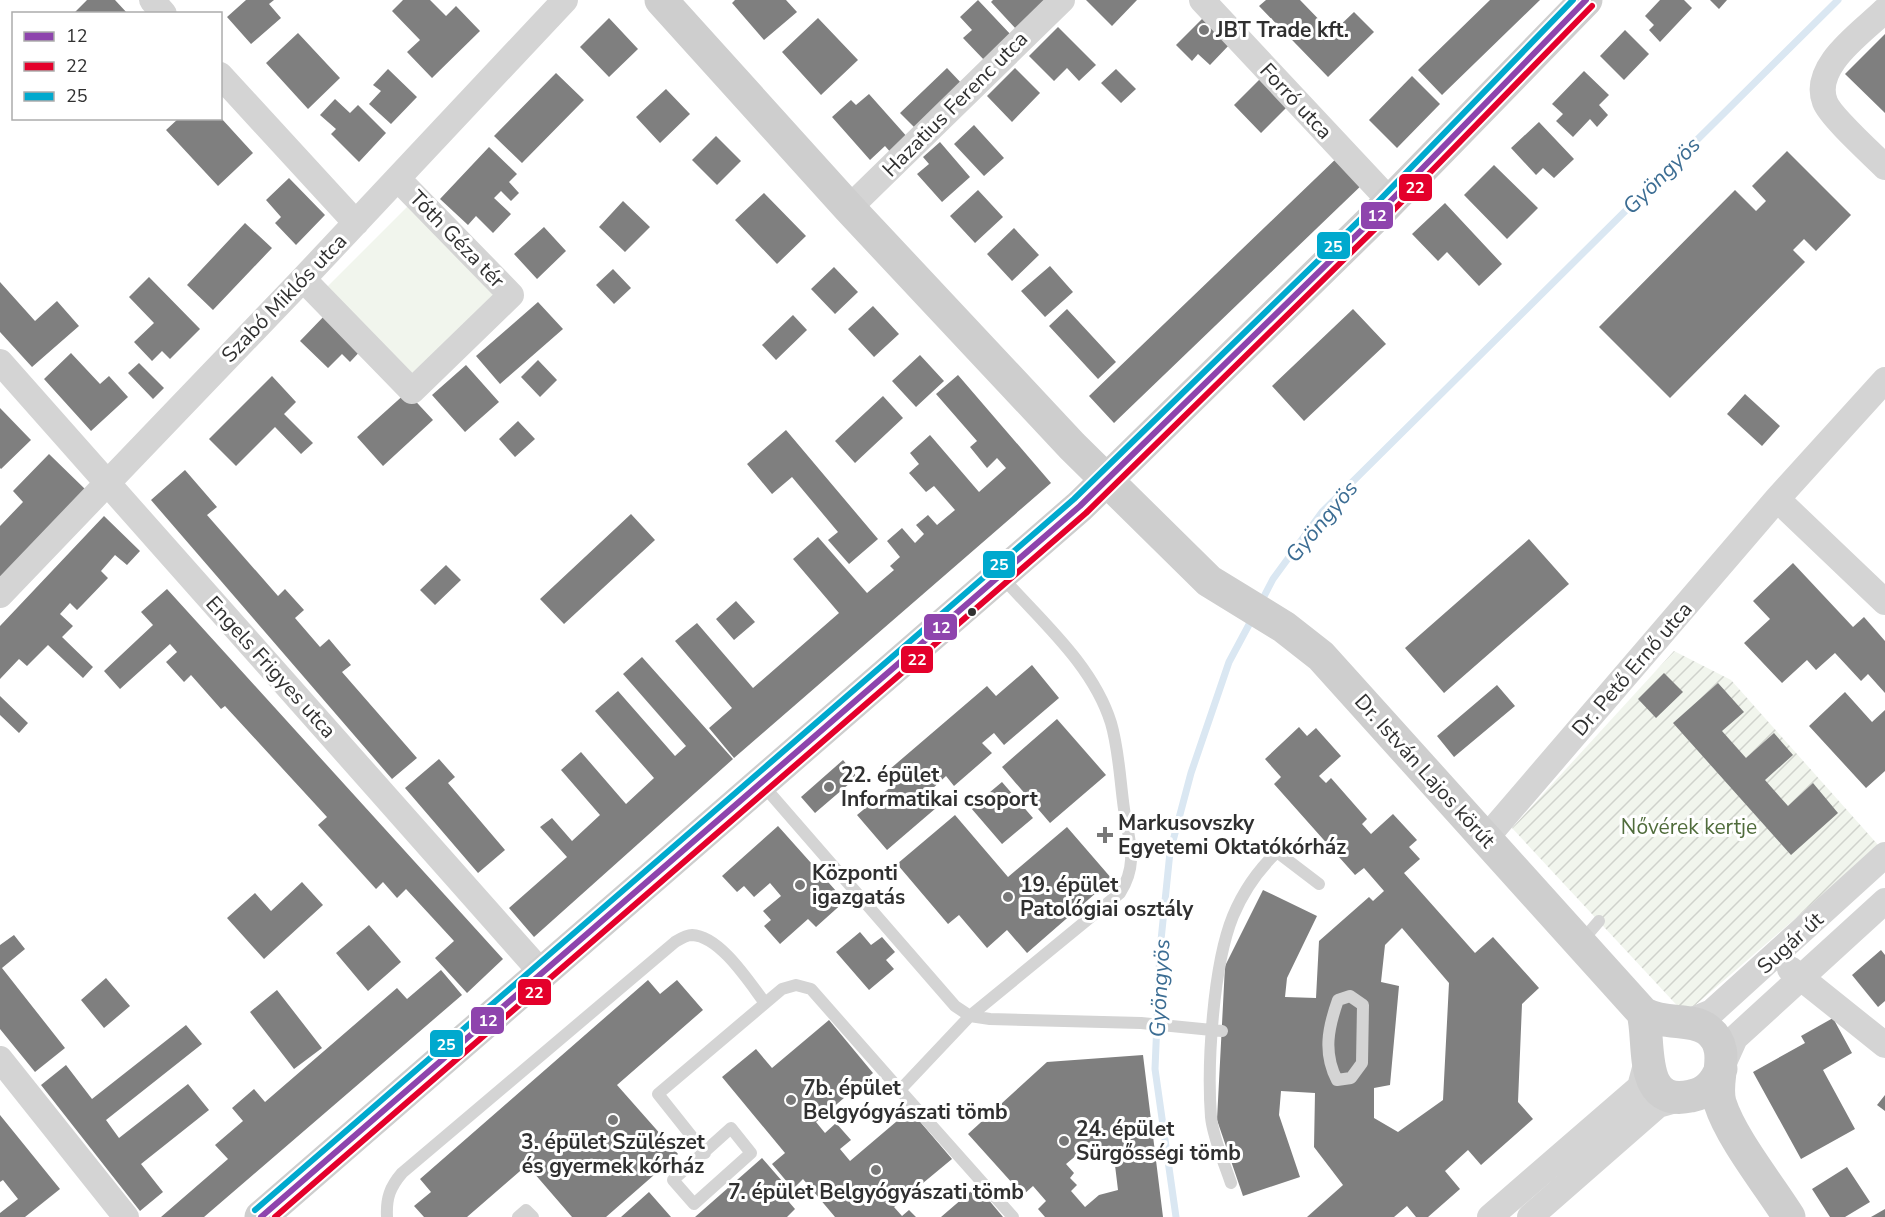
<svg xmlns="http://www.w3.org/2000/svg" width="1885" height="1217" font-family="'Nunito Sans',sans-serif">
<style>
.park{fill:#f1f5ed}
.garden{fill:url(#garden-furrows)}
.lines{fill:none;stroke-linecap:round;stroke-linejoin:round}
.stream{stroke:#dae7f2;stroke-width:7}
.building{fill:#7f7f7f;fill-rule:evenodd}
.lane{stroke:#d4d4d4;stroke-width:12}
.street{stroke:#d4d4d4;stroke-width:26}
.secondary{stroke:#cecece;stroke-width:33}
.bus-1-casing{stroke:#fff;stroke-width:10}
.bus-2-casing{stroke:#fff;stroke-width:10}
.bus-3-casing{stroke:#fff;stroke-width:10}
.bus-1{stroke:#8e44ad;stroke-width:6}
.bus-2{stroke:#e4002b;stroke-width:6}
.bus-3{stroke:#00a9ce;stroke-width:6}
.poi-dot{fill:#787878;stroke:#fff;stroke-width:2}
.bus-dot{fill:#303030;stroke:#fff;stroke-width:2}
.labels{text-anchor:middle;stroke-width:6;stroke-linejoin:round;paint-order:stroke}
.poi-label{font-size:21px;font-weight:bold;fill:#303030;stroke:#fff;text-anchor:start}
.street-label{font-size:21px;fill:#303030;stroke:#fff}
.park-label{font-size:21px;fill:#506c3c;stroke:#fff}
.water-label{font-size:22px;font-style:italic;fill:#3c6d93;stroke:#fff}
.line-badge{stroke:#fff;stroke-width:2}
.badge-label{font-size:16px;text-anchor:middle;font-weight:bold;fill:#fff}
</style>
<defs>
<pattern id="garden-furrows" width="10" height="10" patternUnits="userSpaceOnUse" patternTransform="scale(1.5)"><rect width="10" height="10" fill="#f1f5ed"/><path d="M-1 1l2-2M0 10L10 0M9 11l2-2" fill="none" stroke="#cfd2cc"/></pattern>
</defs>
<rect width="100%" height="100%" fill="#fff"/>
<path class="park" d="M414 200 507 294 414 387 321 293Z"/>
<path class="garden" d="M1674 651 1731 680 1879 846 1685 1014 1512 828Z"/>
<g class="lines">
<path class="stream" d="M1260 604 1273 579 1322 512 1838 0
M1176 1217 1155 1069 1160 950 1170 852 1191 773 1229 662 1252 619"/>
</g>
<path class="building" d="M87 0H115L128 14H73Z
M246 0H274L269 4 281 18 251 44 227 17Z
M403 0H430L446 16 456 6 480 31 432 78 407 52 420 40 392 11Z
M735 0H786L797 12 764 40 732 3Z
M978 0 1012 36 986 62 963 38 972 30 960 17Z
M993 0H1048L1016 29 991 2Z
M1086 0H1137L1112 26Z
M1266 0H1300L1332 33 1354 12 1374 32 1328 77 1259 6Z
M1490 0H1540L1442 95 1418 70Z
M1660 0H1684L1692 8 1660 42 1649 30 1654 25 1645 16Z
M1710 0H1727L1719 9Z
M1204 17 1231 43 1210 65 1198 54 1192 61 1176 45Z
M609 18 638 49 609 77 580 47Z
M818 18 858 60 821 95 782 52Z
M1058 27 1096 65 1079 81 1067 68 1054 81 1029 56Z
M1625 30 1649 54 1624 80 1600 56Z
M298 33 340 78 308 109 266 63Z
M1885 34V113L1845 74Z
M947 68 963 85 917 130 900 113Z
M1015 68 1040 93 1012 122 987 96Z
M388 69 417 97 391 124 369 104 381 91 373 85Z
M1116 69 1136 89 1121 103 1101 83Z
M1584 71 1609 95 1599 105 1608 115 1597 127 1590 119 1573 137 1556 121 1563 114 1552 104Z
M556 73 584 100 522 163 494 136Z
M1412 76 1440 104 1397 148 1369 120Z
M1262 77 1290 104 1261 133 1234 105Z
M666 89 690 114 660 143 636 117Z
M869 94 909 139 892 154 885 146 870 160 832 117 851 100 856 105Z
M335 99 350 113 358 105 386 133 359 162 331 134 336 129 320 115Z
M179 118H221L253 153 218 186 166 130Z
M1539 122 1574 159 1554 178 1543 168 1536 175 1511 148Z
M974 125 1004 158 984 176 954 144Z
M716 136 741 161 717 185 692 160Z
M940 142 970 177 942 202 917 174 929 164 923 157Z
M489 147 517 174 509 182 519 193 511 201 501 191 494 198 511 214 493 233 476 216 468 225 440 199Z
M1787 151 1851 215 1816 251 1804 239 1793 250 1805 262 1670 398 1599 327 1735 190 1756 211 1766 201 1752 186Z
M1341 154 1366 181 1114 423 1089 396Z
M1494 165 1538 208 1507 239 1464 195Z
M289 178 325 215 296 245 275 223 281 217 266 200Z
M978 190 1003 217 975 243 950 216Z
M764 193 806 236 777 264 735 220Z
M623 201 650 227 625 252 599 227Z
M1445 203 1502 264 1479 286 1447 252 1438 261 1412 234Z
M245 223 272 248 213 310 187 285Z
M544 227 566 251 537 279 514 254Z
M1014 228 1039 255 1012 281 987 254Z
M1050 266 1073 292 1045 317 1021 291Z
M834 267 858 292 835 314 811 289Z
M613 269 631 288 614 304 596 285Z
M149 277 200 329 170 359 162 351 152 361 134 342 154 323 129 297Z
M0 282 35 321 57 301 79 326 32 367 0 332Z
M538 302 563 329 500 384 476 356Z
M873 306 899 334 874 357 848 329Z
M1067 309 1116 362 1098 379 1049 326Z
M1353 309 1386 344 1304 421 1272 386Z
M329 311 365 346 350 362 342 354 328 368 300 341Z
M793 315 807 330 776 360 762 345Z
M71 353 100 384 109 376 128 397 91 431 44 379Z
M920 355 944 381 916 407 892 381Z
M538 360 557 380 540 397 521 377Z
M139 363 164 388 153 399 128 373Z
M466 365 499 402 465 432 432 395Z
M958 375 1051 483 734 758 709 728 732 708 675 641 697 623 753 688 839 613 793 559 818 537 867 593 894 570 890 566 900 557 887 541 902 528 915 543 924 534 916 525 928 515 937 525 955 510 934 486 926 492 909 473 919 464 910 453 930 435 979 492 1006 468 997 458 987 468 970 447 977 441 936 394Z
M272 376 296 402 284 414 313 443 301 454 275 427 236 466 209 439Z
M407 392 433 420 383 466 357 437Z
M1745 394 1780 426 1762 446 1727 414Z
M883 396 903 418 855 463 835 441Z
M0 408 31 440 1 469 0 468Z
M518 421 535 439 515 457 499 439Z
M786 430 878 539 849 564 828 540 838 532 792 477 772 494 747 464Z
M49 454 86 490 0 579V526L23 502 13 491Z
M185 470 217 507 207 515 278 596 285 589 304 610 295 618 320 647 329 639 351 665 342 672 417 758 392 779 151 500Z
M631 514 655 540 564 624 540 599Z
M104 516 140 551 127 565 115 555 101 571 108 578 83 604 77 610 70 603 60 614 73 626 62 637 93 667 83 678 48 645 27 666 19 659 0 679V626Z
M1529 539 1569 584 1444 693 1405 648Z
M1793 563 1853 627 1864 617 1885 641V693L1868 674 1861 681 1835 653 1816 670 1807 660 1782 683 1744 643 1770 619 1753 601Z
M446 565 461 580 435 605 420 590Z
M167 589 503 959 467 993 435 958 454 941 406 889 397 898 383 882 376 889 318 825 327 817 225 706 221 709 191 675 184 682 166 662 177 652 170 644 120 689 104 671 153 625 141 612Z
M736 601 755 622 734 640 716 619Z
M642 657 733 759 534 937 509 908 567 857 540 827 552 818 572 841 600 815 561 770 581 752 626 804 654 778 595 711 618 691 675 756 686 746 623 674Z
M1032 665 1059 698 1004 745 994 733 982 743 992 753 954 786 946 776 932 789 943 802 887 850 857 815 892 786 883 775 987 686 996 696Z
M1664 673 1683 692 1656 718 1638 699Z
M1718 683 1744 712 1722 731 1746 758 1774 733 1793 755 1765 780 1788 806 1813 783 1838 813 1791 855 1673 723Z
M1497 685 1515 706 1454 757 1437 736Z
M1845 692 1872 722 1885 710V771L1866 788 1809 726Z
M0 696 28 723 19 733 0 715Z
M1057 719 1106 775 1050 823 1002 767Z
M1299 727 1307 736 1316 728 1341 756 1319 776 1326 783 1331 778 1367 819 1362 824 1371 834 1393 814 1417 840 1409 847 1420 859 1404 873 1475 953 1493 937 1539 988 1522 1004 1518 1102 1533 1119 1481 1165 1468 1150 1445 1171 1460 1189 1428 1217H1416L1407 1206 1394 1217H1307L1343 1185 1314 1147 1315 1093 1281 1091 1279 1115 1300 1177 1243 1196 1217 1120 1225 966 1263 890 1317 916 1287 978 1285 997 1316 998 1319 941 1369 897 1373 901 1384 891 1364 868 1355 875 1274 784 1281 777 1265 759ZM1402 928 1449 983 1443 1100 1398 1132 1374 1118V1088L1390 1085 1399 986 1381 982 1385 945Z
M439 759 455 777 448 783 505 850 478 873 405 788Z
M843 760 857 777 815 813 801 797Z
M1002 782 1033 818 1002 844 971 808Z
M955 815 1008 877 1067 827 1112 879 1027 953 1007 930 987 948 959 915 948 924 897 864Z
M778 826 845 901 816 927 808 919 780 944 764 926 771 920 763 911 781 896 770 883 754 897 744 886 737 892 722 876Z
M302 882 323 905 264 959 227 918 255 893 271 911Z
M369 925 401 962 368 991 336 953Z
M860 932 871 945 882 937 895 952 886 960 894 969 869 990 836 952Z
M14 935 25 949 2 968 65 1048 35 1072 0 1029V945Z
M1881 950 1885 955V1001L1878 1007 1852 975Z
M441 970 462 995 204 1217H161L228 1159 215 1145 243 1121 232 1108 254 1089 265 1102 397 988 407 999Z
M106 978 130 1006 104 1028 81 1000Z
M648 980 660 994 677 980 703 1010 617 1085 678 1154 606 1217H572L527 1165 467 1217H424L414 1206 431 1192 420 1179Z
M277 990 322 1048 294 1069 250 1012Z
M1833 1018 1852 1053 1823 1070 1855 1129 1801 1159 1753 1072 1805 1043 1801 1036Z
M829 1020 873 1073 816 1122 825 1133 836 1123 851 1140 840 1149 850 1161 910 1110 952 1159 894 1207 902 1216 909 1210 916 1217H835L803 1179 793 1189 772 1164 785 1153 722 1077 756 1049 772 1068Z
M186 1025 202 1044 106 1120 119 1138 188 1084 209 1110 141 1164 163 1192 140 1211 41 1085 66 1065 92 1099Z
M1143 1055 1163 1217H1045L1038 1209 1046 1201 1033 1186 1023 1195 968 1134 1047 1062ZM1084 1149 1086 1160 1114 1157 1118 1190 1099 1195 1085 1207 1071 1191 1077 1185 1070 1178 1074 1173 1066 1164Z
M1885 1095V1111L1877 1105Z
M0 1115 60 1189 25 1217H0V1213L18 1199 3 1180 0 1182Z
M762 1158 782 1181 776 1187 795 1209 787 1217H695Z
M1847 1167 1870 1202 1845 1217H1830L1812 1189Z
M977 1186 1003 1217H941Z
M649 1192 671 1217H621Z
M1885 1209V1217H1871Z"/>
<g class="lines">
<path class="lane" d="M1002 577C1041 621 1093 665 1111 723 1119 750 1120 781 1124 809 1129 842 1139 863 1120 893L970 1016 900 1090 1013 1217
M761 783 955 1006 970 1016 990 1019 1141 1023 1222 1031
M1581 942 1599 921
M1350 996 1363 1005 1362 1063 1351 1078 1337 1080C1323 1053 1328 1028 1338 1000Z
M731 1128 751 1153 694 1204 673 1180Z
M705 1153 658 1094 782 989 796 985 811 989 900 1090
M1231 1183C1224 1162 1213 1138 1211 1117 1207 1064 1213 965 1233 916 1243 892 1258 870 1277 852L1319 884
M387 1217C386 1198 390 1187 402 1173L675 942C680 939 686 935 692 935 720 936 749 982 765 1003
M518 1217 526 1210 533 1217"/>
<path class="street" d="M152 0 164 14
M1202 0 1390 201
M1885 10C1863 32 1811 66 1825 102 1830 116 1872 154 1885 167
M220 75 356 223
M849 208 1062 0
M303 279 412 391 511 295 398 179
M0 362 541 972
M1777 499 1885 602
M0 595 303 279 565 0
M1486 838 1777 499 1885 380
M1790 969 1885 1045
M1688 1022 1712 1012 1885 855
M0 1059 126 1217
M1721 1069 1735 1038 1885 901
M1490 1217 1640 1087 1647 1061
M1530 1217 1658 1105 1686 1097"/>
<path class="secondary" d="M661 0 849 208 1072 446 1209 581 1284 627 1321 656 1643 1013C1666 1026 1691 1017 1708 1030 1733 1050 1713 1078 1720 1103 1731 1138 1769 1185 1789 1217
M1643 1013C1651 1042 1637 1108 1691 1096 1707 1093 1715 1083 1721 1069
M261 1217 1080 506 1376 216 1586 0"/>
<defs>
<path id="bus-1" d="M261 1217 1080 506 1376 216 1586 0"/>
<path id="bus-2" d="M275 1217 1086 513 1382 222 1592 6"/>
<path id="bus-3" d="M255 1210 1074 499 1370 210 1573 0"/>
</defs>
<use href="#bus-1" class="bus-1-casing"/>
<use href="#bus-2" class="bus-2-casing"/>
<use href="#bus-3" class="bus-3-casing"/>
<use href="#bus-1" class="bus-1"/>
<use href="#bus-2" class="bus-2"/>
<use href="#bus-3" class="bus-3"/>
</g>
<g class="poi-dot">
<circle cx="1204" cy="30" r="6"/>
<circle cx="829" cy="787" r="6"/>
<path d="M1102 826h6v6h6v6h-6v6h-6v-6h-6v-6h6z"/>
<circle cx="800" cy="885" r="6"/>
<circle cx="1008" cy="897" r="6"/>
<circle cx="791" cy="1100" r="6"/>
<circle cx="613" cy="1120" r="6"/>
<circle cx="1064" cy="1141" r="6"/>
<circle cx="876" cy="1170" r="6"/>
</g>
<circle class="bus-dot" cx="972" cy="612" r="5"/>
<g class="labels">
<g class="poi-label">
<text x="1216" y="37">JBT Trade kft.</text>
<text x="841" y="782">22. épület<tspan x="841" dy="24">Informatikai csoport</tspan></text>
<text x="1118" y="830">Markusovszky<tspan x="1118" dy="24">Egyetemi Oktatókórház</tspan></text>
<text x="812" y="880">Központi<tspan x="812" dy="24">igazgatás</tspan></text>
<text x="1020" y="892">19. épület<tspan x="1020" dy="24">Patológiai osztály</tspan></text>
<text x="803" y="1095">7b. épület<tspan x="803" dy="24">Belgyógyászati tömb</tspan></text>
<text x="1076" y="1136">24. épület<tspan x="1076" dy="24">Sürgősségi tömb</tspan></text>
<text x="613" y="1149" text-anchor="middle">3. épület Szülészet<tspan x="613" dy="24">és gyermek kórház</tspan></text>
<text x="876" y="1199" text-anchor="middle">7. épület Belgyógyászati tömb</text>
</g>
<g class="street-label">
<text transform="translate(1296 101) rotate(47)" y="7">Forró utca</text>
<text transform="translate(955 104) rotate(-45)" y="7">Hazatius Ferenc utca</text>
<text transform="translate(457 239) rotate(46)" y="7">Tóth Géza tér</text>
<text transform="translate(284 298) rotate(-46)" y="7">Szabó Miklós utca</text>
<text transform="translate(271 667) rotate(48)" y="7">Engels Frigyes utca</text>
<text transform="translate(1632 669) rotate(-49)" y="7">Dr. Pető Ernő utca</text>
<text transform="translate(1425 771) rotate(48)" y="7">Dr. István Lajos körút</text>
<text transform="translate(1790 943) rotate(-42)" y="7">Sugár út</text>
</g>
<g class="park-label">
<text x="1689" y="834">Nővérek kertje</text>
</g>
<g class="water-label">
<text transform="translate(1661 175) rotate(-45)" y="8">Gyöngyös</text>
<text transform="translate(1321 521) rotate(-50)" y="8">Gyöngyös</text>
<text transform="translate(1159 988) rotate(-87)" y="8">Gyöngyös</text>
</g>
</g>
<g class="line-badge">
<rect x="1398" y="173" width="35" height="29" rx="6" fill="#e4002b"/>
<rect x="1360" y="201" width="34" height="29" rx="6" fill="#8e44ad"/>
<rect x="1316" y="231" width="35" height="29" rx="6" fill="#00a9ce"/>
<rect x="982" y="550" width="34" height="29" rx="6" fill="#00a9ce"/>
<rect x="923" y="613" width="35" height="28" rx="6" fill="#8e44ad"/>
<rect x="900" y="645" width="34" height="29" rx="6" fill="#e4002b"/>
<rect x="517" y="978" width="35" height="28" rx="6" fill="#e4002b"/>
<rect x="470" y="1006" width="35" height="29" rx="6" fill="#8e44ad"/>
<rect x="429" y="1029" width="35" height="29" rx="6" fill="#00a9ce"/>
</g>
<g class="badge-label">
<text x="1415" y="193">22</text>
<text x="1377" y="221">12</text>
<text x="1333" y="252">25</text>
<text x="999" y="570">25</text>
<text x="941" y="633">12</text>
<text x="917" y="665">22</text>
<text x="534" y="998">22</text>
<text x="488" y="1026">12</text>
<text x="446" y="1050">25</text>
</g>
<rect x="12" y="12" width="210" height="108" fill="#ffffff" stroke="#acacac" stroke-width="1.5"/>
<rect x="24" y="32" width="30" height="9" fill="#8e44ad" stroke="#acacac" stroke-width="1.5"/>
<text x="66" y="42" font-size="18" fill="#303030">12</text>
<rect x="24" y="62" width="30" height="9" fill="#e4002b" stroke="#acacac" stroke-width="1.5"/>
<text x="66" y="72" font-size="18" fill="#303030">22</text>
<rect x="24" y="92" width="30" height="9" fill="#00a9ce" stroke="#acacac" stroke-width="1.5"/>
<text x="66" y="102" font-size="18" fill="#303030">25</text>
</svg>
